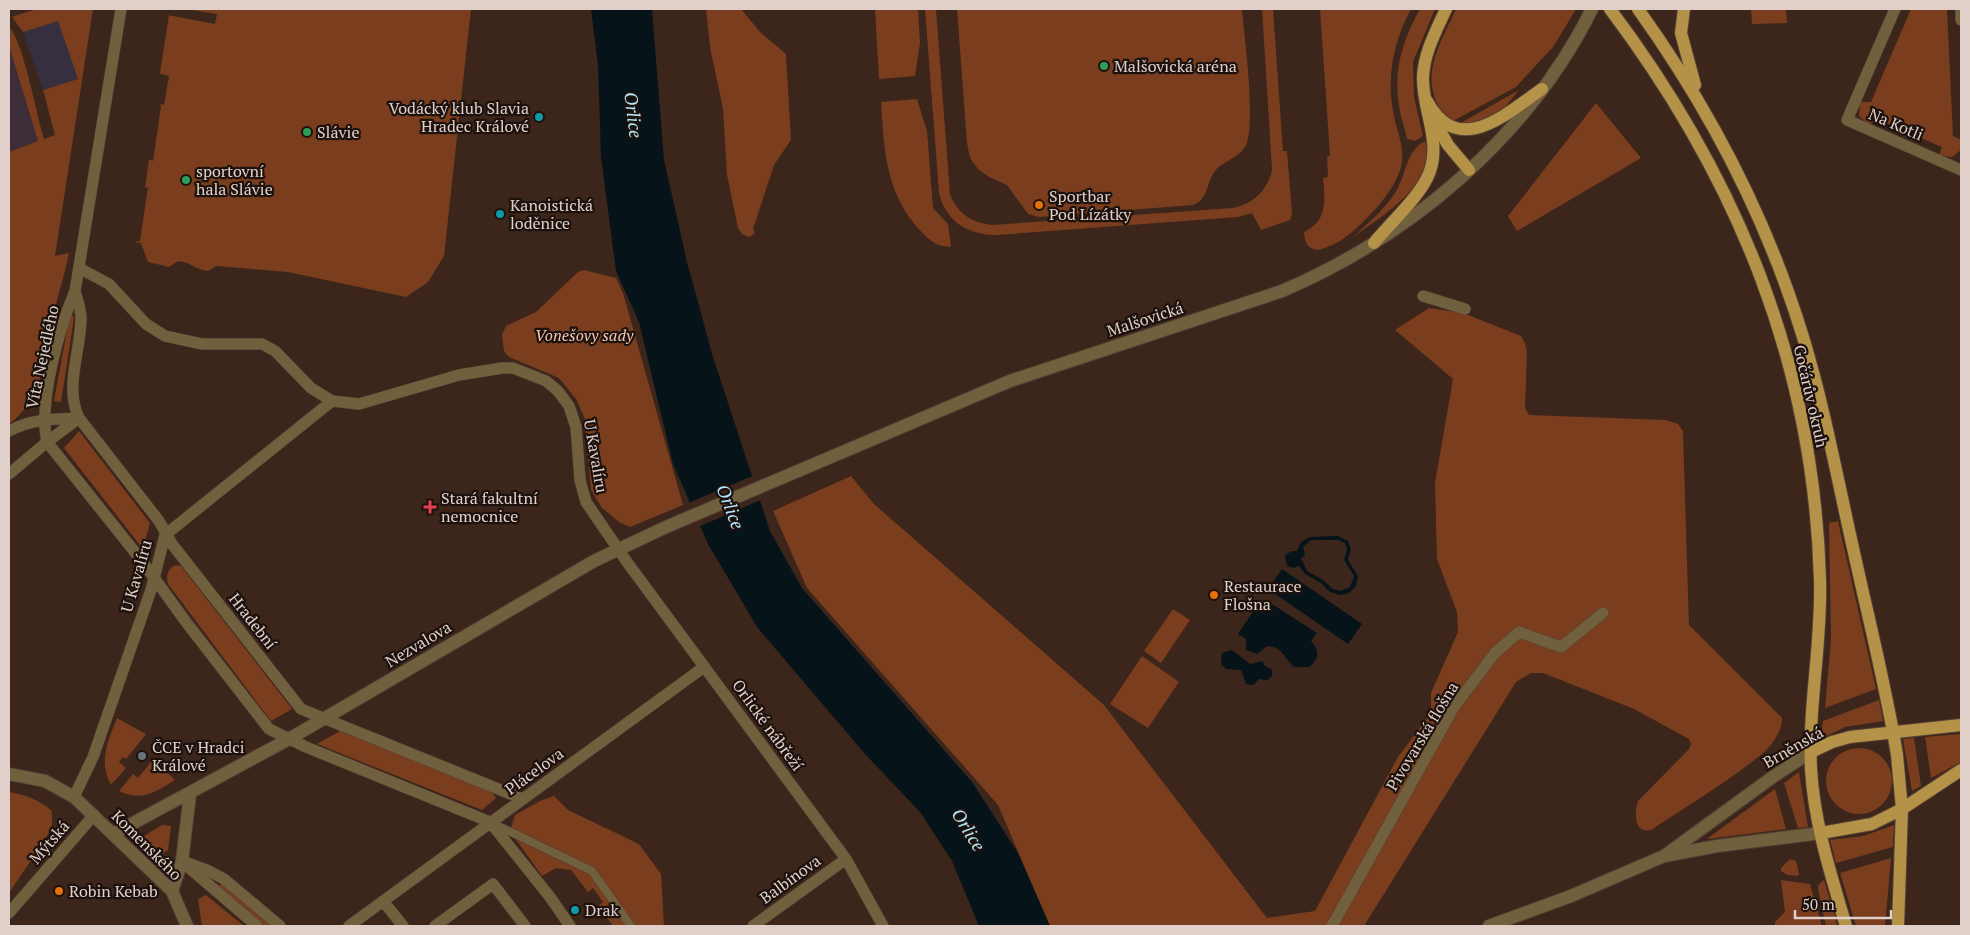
<svg xmlns="http://www.w3.org/2000/svg" width="1970" height="935" font-family="'PT Serif',serif">
<style>
.industrial{fill:#362f40}
.education{fill:#3d2d39}
.green{fill:#7a3d1e}
.water{fill:#06141a;fill-rule:evenodd}
.pier{fill:#3c251a}
.lines{fill:none;stroke-linecap:round;stroke-linejoin:round}
.pedestrian-casing{stroke:#564036;stroke-width:9}
.minor-casing{stroke:#564036;stroke-width:12}
.tertiary-casing{stroke:#564036;stroke-width:14}
.primary-casing{stroke:#564036;stroke-width:14}
.pedestrian{stroke:#70603e;stroke-width:8}
.minor{stroke:#70603e;stroke-width:11}
.tertiary{stroke:#70603e;stroke-width:12}
.primary{stroke:#b49248;stroke-width:12}
.leisure-dot{fill:#2e9e5b;stroke:#1c110c;stroke-width:2}
.culture-dot{fill:#0f9aa8;stroke:#1c110c;stroke-width:2}
.food-dot{fill:#e8710a;stroke:#1c110c;stroke-width:2}
.health-dot{fill:#e0444e;stroke:#1c110c;stroke-width:2}
.worship-dot{fill:#6b7280;stroke:#1c110c;stroke-width:2}
.labels{text-anchor:middle;stroke-width:4.5;stroke-linejoin:round;paint-order:stroke}
.poi-label{font-size:16px;fill:#e0d0c9;stroke:#1c110c;text-anchor:start}
.street-label{font-size:16px;fill:#e0d0c9;stroke:#1c110c}
.park-label{font-size:16px;font-style:italic;fill:#f5c7b3;stroke:#1c110c}
.water-label{font-size:18px;font-style:italic;fill:#b2e6fa;stroke:#1c110c}
</style>
<rect width="100%" height="100%" fill="#3c251a"/>
<path class="industrial" d="M58 20 78 79 43 90 23 32Z"/>
<path class="education" d="M9 46 38 141 9 152Z"/>
<path class="green" d="M36 9H93L55 256 69 253C65 274 58 295 53 316 44 355 45 398 9 424V152L38 141 9 46V27C23 40 37 116 44 139L55 135 43 90 78 79 58 21 23 32 12 17Z
M186 9H471L444 256 428 282 406 297 288 272 216 266 208 271C194 269 193 263 178 261L169 267 148 262 141 243 133 242 140 241 148 187 145 188 149 159 153 161 161 106 160 104 164 105 169 76 158 73H160L169 15H167L215 24 217 14Z
M706 9H741L760 32 786 54 791 140 774 165 753 229 755 233 749 237 742 234 738 228 727 175 723 109 710 47Z
M875 9H918L920 43 915 76 879 79Z
M925 9H936L950 194C957 213 972 223 992 225L1233 208C1254 203 1267 191 1272 170L1262 9H1273L1283 151H1287L1292 213 1290 220 1261 230 1252 213 1238 217 997 235C968 235 946 222 939 193Z
M957 9H1242C1244 36 1257 127 1245 147 1237 159 1223 161 1215 171 1206 183 1209 199 1193 205L1039 217 1028 214 1007 185 989 177 978 169 970 158 967 143Z
M1320 9H1411C1393 42 1386 79 1394 116 1397 131 1404 146 1402 161 1400 187 1364 224 1343 239 1336 244 1327 247 1319 250 1307 249 1305 243 1304 232 1328 221 1325 200 1323 178L1328 177 1327 157 1330 156Z
M1420 9H1435L1413 62 1414 97 1423 136 1415 141 1407 139C1405 128 1400 116 1399 105 1393 70 1403 39 1420 9Z
M1456 9H1574L1575 11 1553 47 1516 87 1451 122C1414 85 1438 48 1456 9Z
M1751 9H1786L1787 23 1752 24Z
M1911 9H1947L1953 136 1961 140V150L1952 157 1939 155 1942 147 1877 119 1869 125 1859 116 1860 102H1871Z
M1519 90 1506 106 1487 121 1457 125Z
M917 99 927 131 933 208 948 224 951 247C935 247 927 238 916 226 885 189 884 148 881 102Z
M1596 103 1641 158 1517 231 1508 216Z
M1425 141C1437 185 1381 216 1352 238 1367 224 1384 210 1395 193 1407 174 1405 152 1425 141Z
M584 270 616 278 623 293 683 505 630 527 619 522 602 508 591 490 585 419 576 399 559 378 509 357 504 351 502 335 506 326 536 312 578 272Z
M1429 308 1463 313 1521 336 1525 343 1527 352 1525 408 1529 415 1666 420 1678 424 1683 431 1689 625 1782 718C1783 730 1771 747 1762 754 1729 781 1687 806 1651 830 1634 834 1634 813 1638 801L1689 749 1691 744 1689 739 1634 709 1543 673H1531L1516 682 1364 926H1050L998 805 807 588 773 511 851 476 874 504 1104 705 1267 918 1315 911 1398 757 1431 713V693L1458 632 1457 612 1437 559 1435 483 1453 379 1395 330Z
M72 315 74 318 61 402 54 401 69 319Z
M79 431 150 523 143 549 64 448Z
M1838 521 1876 689 1825 708 1831 639 1829 523Z
M178 565 181 566 292 709 271 721 168 584C165 576 169 565 178 565Z
M1173 609 1190 620 1161 663 1144 651Z
M1142 656 1179 682 1148 728 1110 704Z
M1879 700 1883 721 1845 727 1821 739 1823 721Z
M117 718 146 734 126 759 123 757 119 762 126 768 111 785C98 761 108 741 117 718Z
M340 731 491 791 496 798 482 810 317 744Z
M1961 734V762L1931 778 1925 737Z
M1914 738 1921 786 1912 791 1903 739Z
M1826 781a33 33 0 1 1 66 0a33 33 0 1 1-66 0Z
M155 757 161 761V767L175 780C156 792 141 802 119 791L133 774 138 778Z
M1799 772 1808 827 1798 828 1784 783Z
M1775 789 1786 829 1708 839V838Z
M9 792C26 795 38 799 52 811V825L46 838 9 893Z
M554 796 568 810 639 844 661 874 664 926H613L598 906 603 902 593 888 588 892 571 870 556 868 542 876 510 831 515 815 540 801Z
M162 825 171 826 168 850C155 861 146 850 136 841Z
M1894 825 1893 847 1836 863 1830 840 1863 836Z
M1891 858 1885 926H1856L1840 873Z
M1790 859 1796 861 1799 874 1798 876 1787 875 1781 871V868Z
M1781 880 1810 884 1822 926H1775V922L1785 912Z
M1824 880 1836 920 1837 926H1826L1818 889 1819 884Z
M222 883 274 926H264L221 889 219 886Z
M206 895 244 926H202L198 899Z"/>
<path class="water" d="M591 9H652L664 160 687 262 713 357 770 531 802 588 972 782 1018 853 1050 926H979L952 861 920 812 865 754 757 627 708 544 673 464 639 322 616 271 601 157 598 65Z
M1310 537 1338 536 1348 541 1351 549 1348 560 1358 576 1356 586 1349 593 1340 595 1330 592 1321 583 1305 574 1299 566 1294 568 1287 566 1285 555 1292 551H1297L1301 542ZM1311 540H1338L1345 543 1347 549 1344 560 1354 576 1350 587 1340 591 1333 589 1323 580 1307 571 1301 558 1305 556 1303 547Z
M1282 569 1362 624 1348 644 1268 589Z
M1269 602 1317 633 1311 641C1320 650 1319 660 1309 667H1294C1285 659 1282 646 1267 646L1257 654 1246 650V639L1238 634 1256 607Z
M1232 650 1250 664 1263 661 1264 665 1272 670V676L1267 680 1259 679 1253 685 1246 684 1241 670 1226 669 1221 664 1222 653Z"/>
<path class="pier" d="M755 475 763 499 698 527 688 503Z"/>
<g class="lines">
<defs>
<path id="pedestrian" d="M492 823 592 871 631 926"/>
<path id="minor" d="M121 9 75 291C59 329 38 402 47 442L142 561 186 622 269 729 306 747 490 822 550 897 570 926
M1895 9 1847 120 1961 170
M1961 9V20
M79 268 109 284 146 324 165 336 202 344H262L275 351 311 388 332 401 359 404 459 375 502 368H513L546 381 558 391 569 406 576 427 580 480 586 502 627 562 846 859 883 926
M75 291C77 299 81 309 81 318 81 351 64 387 79 418L159 521 172 544 301 709 523 799
M1423 296 1465 309
M9 431C31 419 54 419 79 418
M9 474 47 442 79 418
M74 797 93 757 151 590 165 535 332 401
M182 861 209 871 224 879 280 926
M187 866 257 926
M383 901 403 926
M9 913 94 815
M349 926 704 667
M435 926 493 884 525 926
M753 926 846 859
M1332 926 1454 707 1495 653 1519 632 1561 647 1603 613"/>
<path id="tertiary" d="M9 774 45 781 74 797 172 891 187 926
M113 834 289 739 594 561 666 527 1010 381 1282 291C1411 236 1529 136 1592 9
M1664 856 1717 846 1821 833
M172 891 182 861 190 794
M1489 926 1571 896 1664 856 1774 776 1811 752"/>
<path id="primary" d="M1610 9C1738 179 1814 365 1820 580 1822 643 1808 706 1811 769 1814 823 1831 875 1846 926
M1638 9C1709 108 1767 219 1803 337 1824 406 1837 477 1853 548 1868 617 1886 686 1897 755L1902 809 1898 926
M1684 9 1681 33 1695 85
M1427 101C1458 159 1506 114 1542 89
M1434 120 1448 145 1469 170
M1374 243C1390 223 1422 195 1430 171 1441 139 1422 109 1423 77 1424 53 1436 31 1446 9
M1811 752 1832 742 1850 737 1961 725
M1821 833 1872 824 1902 809 1961 770"/>
</defs>
<use href="#pedestrian" class="pedestrian-casing"/>
<use href="#minor" class="minor-casing"/>
<use href="#tertiary" class="tertiary-casing"/>
<use href="#primary" class="primary-casing"/>
<use href="#pedestrian" class="pedestrian"/>
<use href="#minor" class="minor"/>
<use href="#tertiary" class="tertiary"/>
<use href="#primary" class="primary"/>
</g>
<g class="leisure-dot">
<circle cx="1104" cy="66" r="5"/>
<circle cx="307" cy="132" r="5"/>
<circle cx="186" cy="180" r="5"/>
</g>
<g class="culture-dot">
<circle cx="539" cy="117" r="5"/>
<circle cx="500" cy="214" r="5"/>
<circle cx="575" cy="910" r="5"/>
</g>
<g class="food-dot">
<circle cx="1039" cy="205" r="5"/>
<circle cx="1214" cy="595" r="5"/>
<circle cx="59" cy="891" r="5"/>
</g>
<path class="health-dot" d="M427.5 499.5h5v5h5v5h-5v5h-5v-5h-5v-5h5z"/>
<circle class="worship-dot" cx="142" cy="756" r="5"/>
<g class="labels">
<g class="poi-label">
<text x="1114" y="72">Malšovická aréna</text>
<text x="529" y="114" text-anchor="end">Vodácký klub Slavia<tspan x="529" dy="18">Hradec Králové</tspan></text>
<text x="317" y="138">Slávie</text>
<text x="196" y="177">sportovní<tspan x="196" dy="18">hala Slávie</tspan></text>
<text x="1049" y="202">Sportbar<tspan x="1049" dy="18">Pod Lízátky</tspan></text>
<text x="510" y="211">Kanoistická<tspan x="510" dy="18">loděnice</tspan></text>
<text x="441" y="504">Stará fakultní<tspan x="441" dy="18">nemocnice</tspan></text>
<text x="1224" y="592">Restaurace<tspan x="1224" dy="18">Flošna</tspan></text>
<text x="152" y="753">ČCE v Hradci<tspan x="152" dy="18">Králové</tspan></text>
<text x="69" y="897">Robin Kebab</text>
<text x="585" y="916">Drak</text>
</g>
<g class="street-label">
<text transform="translate(1896 124) rotate(23)" y="6">Na Kotli</text>
<text transform="translate(1145 319) rotate(-18)" y="6">Malšovická</text>
<text transform="translate(42 357) rotate(-78)" y="6">Víta Nejedlého</text>
<text transform="translate(1811 396) rotate(77)" y="6">Gočárův okruh</text>
<text transform="translate(596 456) rotate(80)" y="6">U Kavalíru</text>
<text transform="translate(136 576) rotate(-74)" y="6">U Kavalíru</text>
<text transform="translate(253 621) rotate(52)" y="6">Hradební</text>
<text transform="translate(418 644) rotate(-31)" y="6">Nezvalova</text>
<text transform="translate(768 725) rotate(54)" y="6">Orlické nábřeží</text>
<text transform="translate(1422 736) rotate(-59)" y="6">Pivovarská flošna</text>
<text transform="translate(1793 747) rotate(-30)" y="6">Brněnská</text>
<text transform="translate(534 771) rotate(-36)" y="6">Plácelova</text>
<text transform="translate(49 842) rotate(-49)" y="6">Mýtská</text>
<text transform="translate(147 845) rotate(45)" y="6">Komenského</text>
<text transform="translate(790 879) rotate(-36)" y="6">Balbínova</text>
</g>
<g class="park-label">
<text x="584" y="341">Vonešovy sady</text>
</g>
<g class="water-label">
<text transform="translate(633 115) rotate(83)" y="6">Orlice</text>
<text transform="translate(730 507) rotate(69)" y="6">Orlice</text>
<text transform="translate(968 830) rotate(58)" y="6">Orlice</text>
</g>
</g>
<rect width="1970" height="935" fill="none" stroke="#e0d0c9" stroke-width="20"/>
<path d="M1795 910v8h96v-8" fill="none" stroke="#e0d0c9" stroke-width="2.5"/>
<text x="1802" y="910" font-size="15" fill="#e0d0c9" stroke="#1c110c" stroke-width="4" paint-order="stroke">50 m</text>
</svg>
